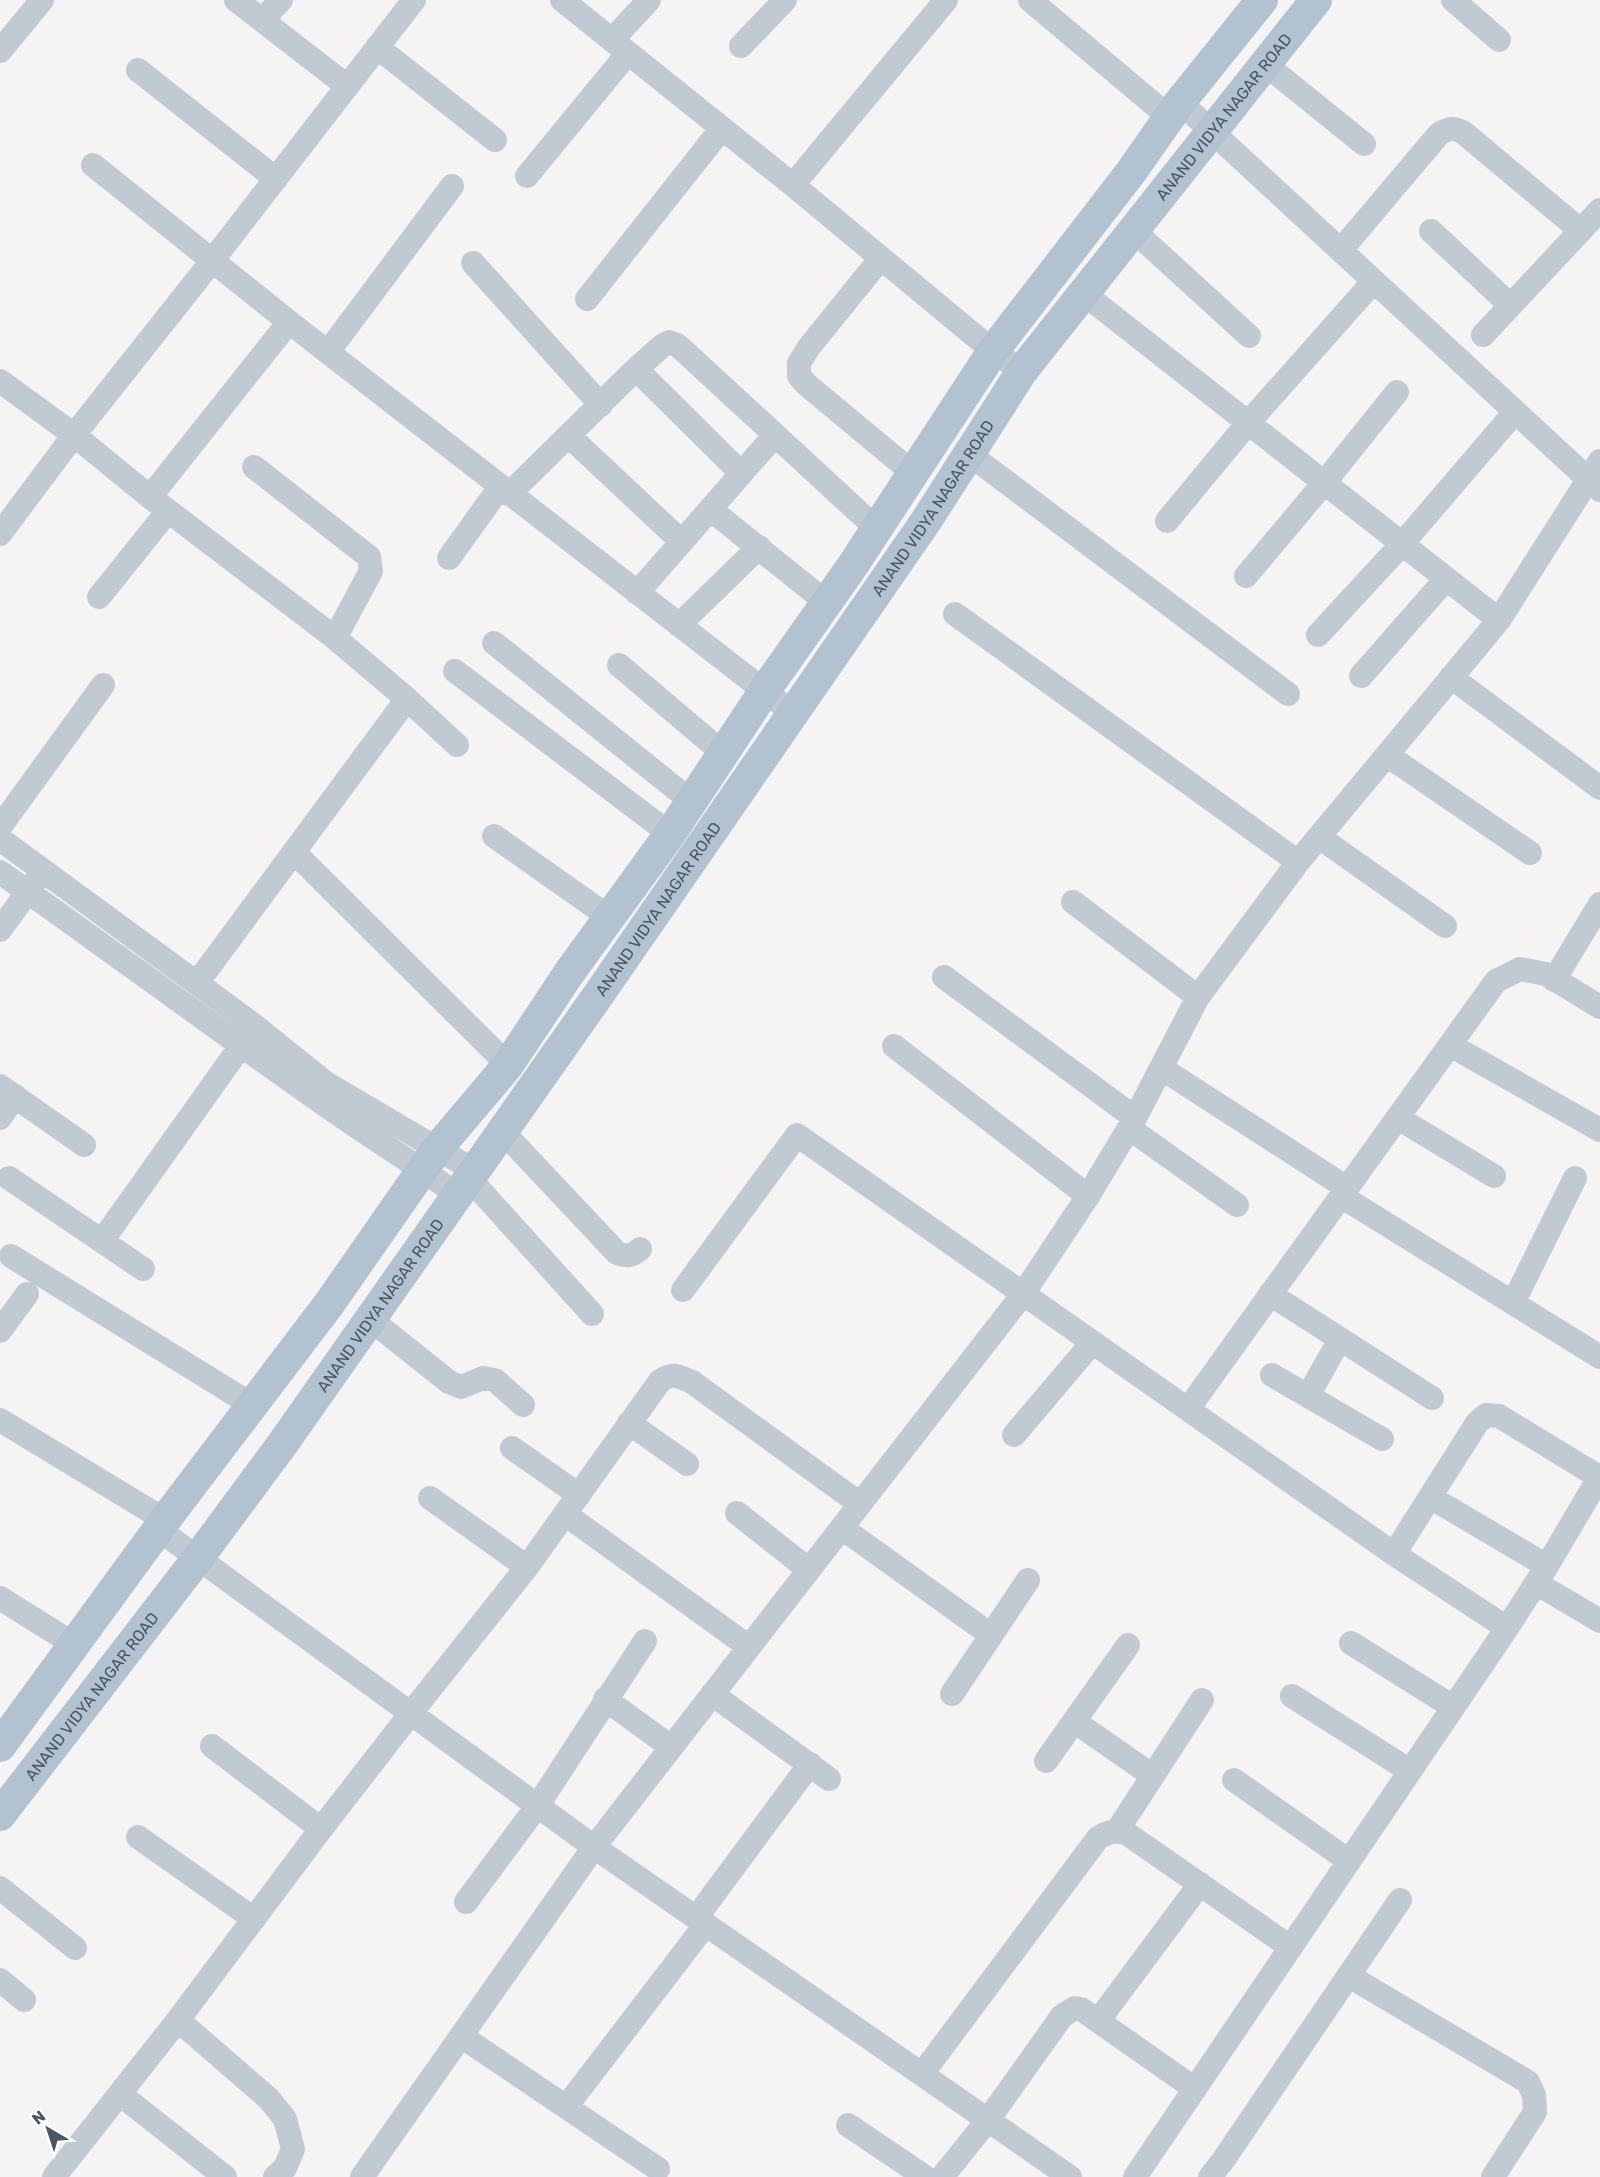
<svg xmlns="http://www.w3.org/2000/svg" width="1600" height="2177" font-family="Rubik,sans-serif">
<style>
.lines{fill:none;stroke-linecap:round;stroke-linejoin:round}
.minor{stroke:#c1cad2;stroke-width:24}
.major{stroke:#b3c2d1;stroke-width:32}
.labels{text-anchor:middle;stroke-width:4.5;stroke-linejoin:round;paint-order:stroke}
.street-label{font-size:16px;fill:#4a5661;stroke:#fff}
</style>
<rect width="100%" height="100%" fill="#f5f3f3"/>
<g class="lines">
<path class="minor" d="M236 0 347 86
M562 0 793 185 993 351 1022 371
M1030 0 1169 117
M1453 0 1499 40
M262 20 281 0
M612 40 649 0
M741 46 785 0
M377 47 495 140
M0 51 42 0
M1265 64 1364 144
M138 70 276 179
M1180 102 1600 490
M93 165 289 322 793 713
M527 176 628 53
M793 185 946 0
M1133 230 1249 336
M1431 231 1510 305
M1341 250 1439 134C1449 128 1454 127 1464 133L1580 230
M881 258 809 347 799 363V376L806 384 913 473
M473 263 601 405
M1083 293 1499 620
M587 299 722 128
M1483 335 1600 210
M328 352 452 186
M636 369 741 473
M0 381 74 435 150 497 335 638 407 699 457 745
M569 436 682 542
M969 454 1288 694
M254 467 369 557 371 571 335 638
M509 494 636 369 662 346 669 342 677 345 684 351 877 529
M150 497 289 322
M710 509 826 602
M1167 521 1248 423 1374 281
M0 534 74 435 212 261 414 0
M449 558 500 487
M1246 576 1324 483 1397 392
M637 593 775 435
M99 597 168 511
M955 614 1298 862
M679 625 759 547
M1318 635 1402 544 1515 412
M494 643 691 801
M619 665 723 753
M455 671 670 834
M1361 676 1446 579
M1451 677 1600 788
M1387 755 1530 853
M0 827 103 685
M494 836 609 917
M1319 837 1445 926
M0 839 255 1026 326 1083 475 1171
M294 852 508 1065
M0 872C106 947 211 1025 318 1100 364 1133 412 1162 458 1195
M1073 902 1198 997
M0 930 37 879
M944 977 1135 1118
M1554 980 1600 904
M197 983 407 699
M1450 1045 1600 1130
M894 1046 1088 1196
M1161 1068 1347 1188
M0 1086 84 1145
M0 1118 15 1096
M1398 1118 1494 1176
M1129 1128 1237 1205
M502 1131 617 1253C628 1257 632 1256 640 1249
M9 1178 143 1269
M469 1178 592 1314
M1341 1196 1600 1357
M102 1241 250 1033
M11 1256 252 1405
M683 1290 797 1135 1394 1554 1507 1628
M1270 1294 1432 1398
M1513 1303 1575 1178
M370 1319 449 1382 461 1387 483 1378 495 1380 523 1405
M0 1331 27 1294
M1272 1375 1382 1439
M1308 1396 1340 1339
M1188 1409 1496 981 1520 969 1546 974 1600 1007
M0 1420 165 1520
M629 1423 687 1464
M1014 1435 1092 1343
M512 1448 579 1495
M1430 1497 1547 1566
M430 1498 527 1567
M737 1513 809 1570
M565 1514 749 1647
M842 1528 991 1635
M158 1529 594 1847 1070 2177
M1394 1554 1477 1423 1486 1415 1499 1416 1599 1477
M1536 1583 1600 1621
M0 1598 75 1645
M1351 1643 1453 1707
M712 1694 829 1779
M952 1694 1028 1580
M1292 1696 1410 1771
M605 1699 671 1747
M1074 1721 1153 1776
M212 1746 321 1829
M1046 1761 1128 1645
M1234 1780 1349 1861
M1117 1831 1202 1700
M138 1837 254 1919
M0 1888 75 1948
M466 1902 538 1805 645 1641
M696 1918 810 1764
M1349 1976 1528 2082 1534 2095 1535 2112 1493 2177
M0 1980 24 2000
M178 2020 269 2099 285 2119 293 2149 285 2168 275 2177
M1098 2021 1200 1884
M461 2036 658 2169
M922 2074 1098 1838C1108 1832 1114 1830 1126 1833L1290 1947
M121 2095 225 2177
M566 2107 706 1924
M848 2125 925 2177
M54 2177 178 2020 321 1829 411 1713 527 1567 660 1381C673 1372 678 1376 692 1382L860 1504
M362 2177 594 1847 1023 1294 1088 1196 1135 1118 1198 997 1298 862 1499 620 1600 461
M942 2177 988 2120 1062 2016 1075 2008 1081 2009 1195 2089
M1135 2177 1507 1628 1547 1566 1600 1476
M1210 2177 1224 2159 1400 1900"/>
<g class="major">
<path d="M0 1746 165 1520 329 1304 437 1149 508 1065 569 973 670 834 765 690 851 568 993 351 1131 172 1180 102 1262 0"/>
<path id="s1" d="M0 1815 198 1558 281 1446 599 994 926 521 1022 371 1316 0"/>
</g>
</g>
<g class="labels">
<g class="street-label">
<text dy="6" stroke="none"><textPath href="#s1" startOffset="2094">ANAND VIDYA NAGAR ROAD</textPath></text>
<text dy="6" stroke="none"><textPath href="#s1" startOffset="1606">ANAND VIDYA NAGAR ROAD</textPath></text>
<text dy="6" stroke="none"><textPath href="#s1" startOffset="1120">ANAND VIDYA NAGAR ROAD</textPath></text>
<text dy="6" stroke="none"><textPath href="#s1" startOffset="636">ANAND VIDYA NAGAR ROAD</textPath></text>
<text dy="6" stroke="none"><textPath href="#s1" startOffset="150">ANAND VIDYA NAGAR ROAD</textPath></text>
</g>
</g>
<g transform="translate(48 2129) rotate(321)" stroke="#ffffff" stroke-width="4.5" paint-order="stroke">
<path d="M0-4.5L10 22L0 15L-10 22Z" fill="#4a5661"/>
<text y="-9" font-size="16" font-weight="bold" text-anchor="middle" fill="#4a5661">N</text>
</g>
</svg>
